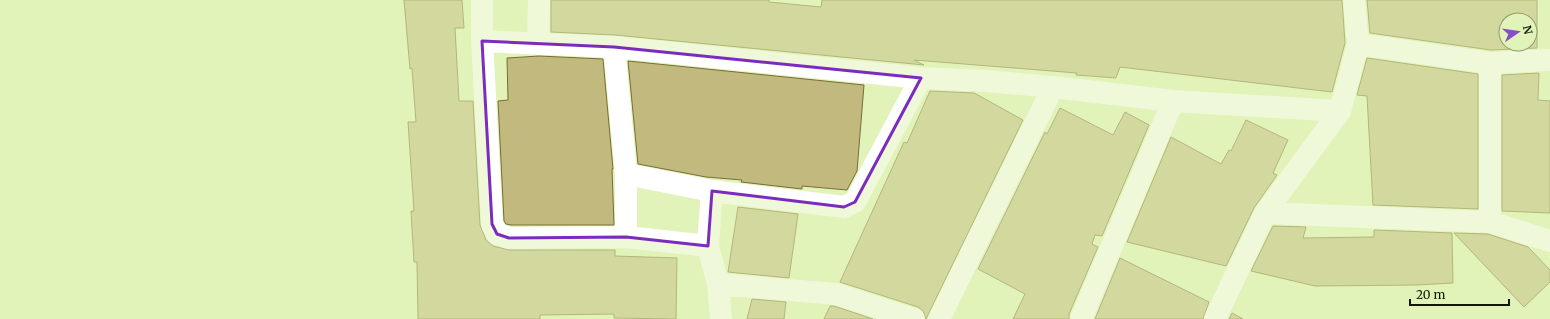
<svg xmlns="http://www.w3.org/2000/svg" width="1550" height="319" font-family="Merriweather,serif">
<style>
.building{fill:#c1b97e;stroke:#766e35;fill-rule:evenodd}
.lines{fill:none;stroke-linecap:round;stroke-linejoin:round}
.minor{stroke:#fff;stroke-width:22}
.marked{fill:none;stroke:#7b2cbf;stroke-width:3;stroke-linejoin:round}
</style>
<rect width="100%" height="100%" fill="#e1f3b8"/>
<path class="building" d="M404 0H462L464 28H455L459 101H473L480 225 486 240 493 246 509 250H615V256L677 258 676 319 614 318V314L540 315V319H418L417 262H414L411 211H414L408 122H416L412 68 410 69Z
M551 0H769V2L821 7 822 0H1342L1345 43 1332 92 1120 67 1116 78 1076 75 1077 73 914 60 924 65 615 35 551 32Z
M1367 0H1537V48L1491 50 1370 33ZM1506 20H1530V44H1506Z
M539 56 603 59 613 169H612L614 225H511L506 224 504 221 498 101 508 100 507 58Z
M1367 58 1478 74V209L1373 205 1367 96 1357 95Z
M628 61 864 85 857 171 847 190 802 186V189L741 182 742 180 706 177 638 164Z
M1539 73 1538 100 1550 101V213L1502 211V75Z
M930 91 974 93 1023 120 926 319 923 311 918 307 840 282 904 142 907 143Z
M1060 108 1113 135 1125 112 1149 125 1102 236 1095 235 1092 244 1098 247 1069 314V319H1013L1025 294 978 269 1045 132 1047 134Z
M1246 120 1288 140 1273 173 1277 175 1254 208 1226 266 1127 242 1171 137 1221 164 1229 150 1231 151Z
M738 207 798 214 789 278 728 272Z
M1273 226 1306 227 1303 238 1374 237V230L1452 233 1453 283 1417 285 1315 286 1251 271Z
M1454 233 1488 234 1528 247 1550 270V282L1524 307Z
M1120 258 1209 302 1203 319H1095Z
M752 299 786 302 784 319H747Z
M830 306H834L873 319H824Z
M1232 313 1243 319H1229Z"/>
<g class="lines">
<path class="minor" d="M482 0V41L492 224 497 234 509 238 626 237 708 246
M482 41 614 47 921 78 986 81 1053 87 1173 101 1340 111
M538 44 539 0
M1358 44 1490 63 1550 60
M614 47 626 174V237
M1490 63V222
M626 174 712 191 844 207 855 202 921 78
M712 191 708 246 718 284 721 319
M1265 213 1490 222 1550 241
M718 284 836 294 914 319
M939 319 1053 87
M1081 319 1173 101
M1215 319 1265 213 1340 111 1358 44 1354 0"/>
</g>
<path d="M0 0H1550V319H0ZM482 41 614 47 921 78 855 202 844 207 712 191 708 246 626 237 509 238 497 234 492 224Z" fill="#e1f3b8" fill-opacity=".55" fill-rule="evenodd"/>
<path class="marked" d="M482 41 614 47 921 78 855 202 844 207 712 191 708 246 626 237 509 238 497 234 492 224Z"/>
<g transform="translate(1518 32) rotate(77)"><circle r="19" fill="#e1f3b8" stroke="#8e9b70"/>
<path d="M0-3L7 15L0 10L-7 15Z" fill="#854fc6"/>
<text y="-6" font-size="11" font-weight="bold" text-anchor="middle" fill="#121703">N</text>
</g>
<path d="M1410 299v6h99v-6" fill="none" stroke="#121703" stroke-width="2"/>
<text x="1416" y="299" font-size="12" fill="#121703" stroke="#e1f3b8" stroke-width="3" paint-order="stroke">20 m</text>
</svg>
